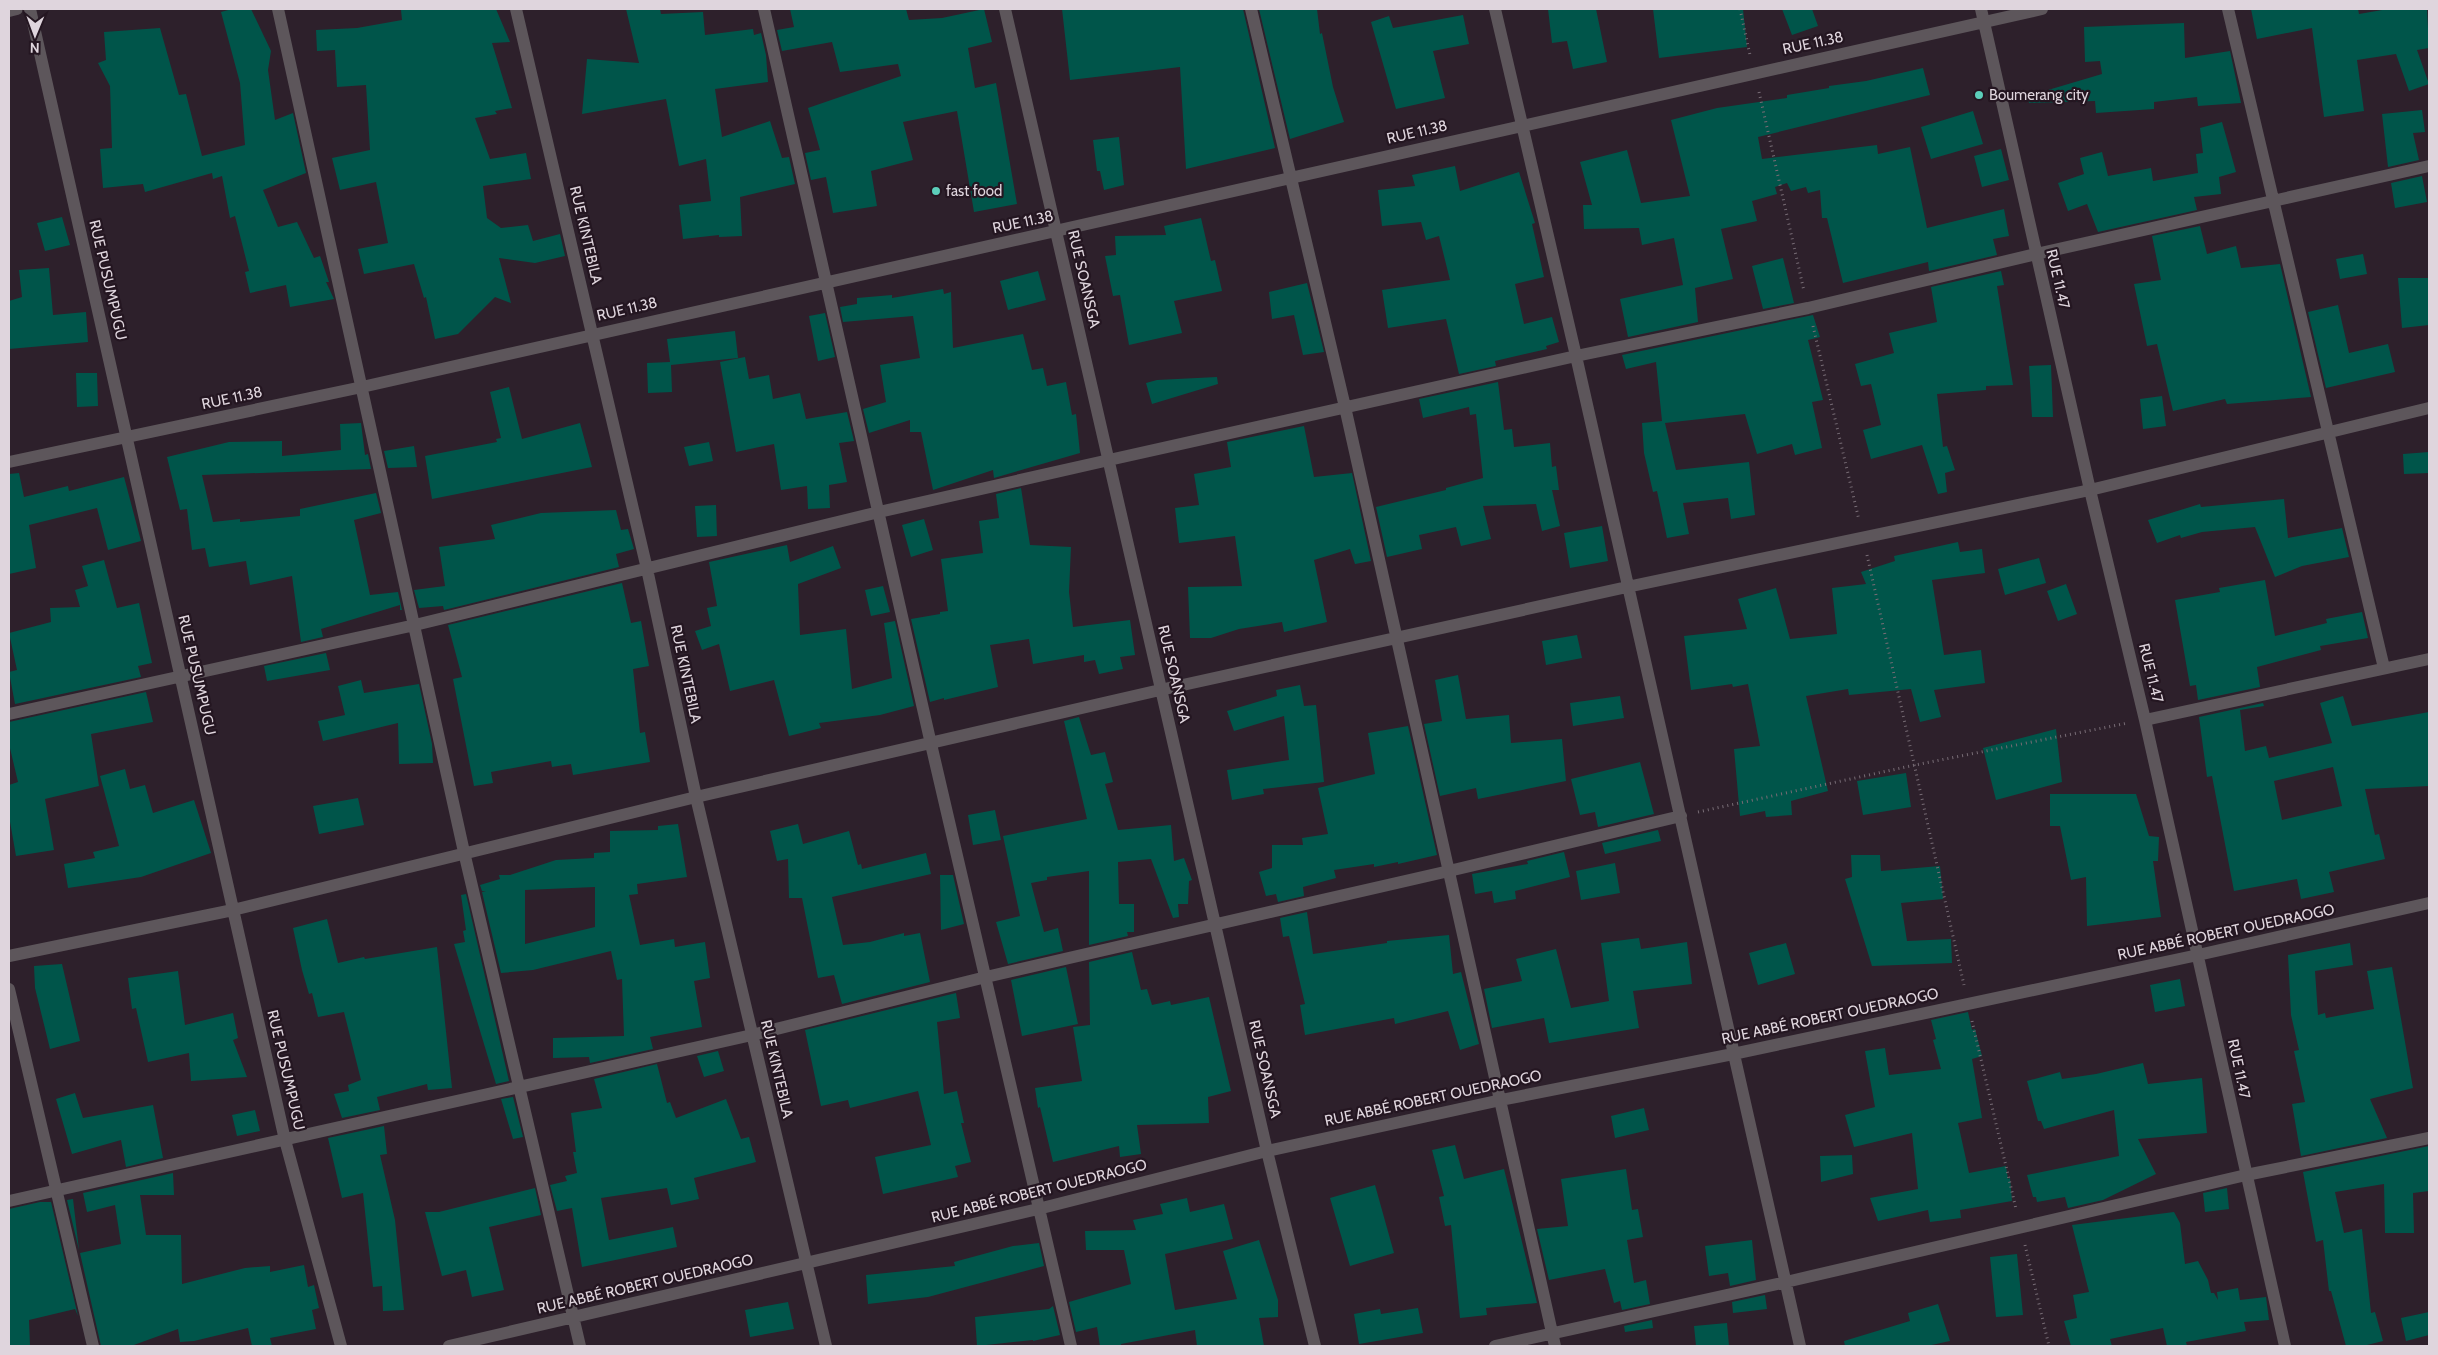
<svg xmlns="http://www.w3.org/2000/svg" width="2438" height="1355" font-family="Cabin,sans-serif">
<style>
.building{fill:#00554a;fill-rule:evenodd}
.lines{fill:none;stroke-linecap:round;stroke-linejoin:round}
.path{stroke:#776c75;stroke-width:3;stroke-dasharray:1 4;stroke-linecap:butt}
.street{stroke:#5d565b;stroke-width:12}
.poi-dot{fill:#5cceba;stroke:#241621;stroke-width:2}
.labels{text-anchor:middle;stroke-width:4.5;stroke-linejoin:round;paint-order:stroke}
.street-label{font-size:15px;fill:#dfd5dd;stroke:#241621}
.poi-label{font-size:15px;fill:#dfd5dd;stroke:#241621;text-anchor:start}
</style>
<rect width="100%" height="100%" fill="#2d202b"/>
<path class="building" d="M232 9H251L271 51 268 70 275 120 293 113 306 173 263 190 278 227 297 222 314 258 320 256 329 282H326L334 299 290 307 286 285 250 293 245 272 249 271 235 216 230 218 222 176 213 179 212 173 145 192 143 184 103 188 100 149 112 148 110 86 98 63 106 60 104 32 160 28 179 95 186 94 202 156 245 145 240 83 221 12Z
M496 9 510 42 492 43 512 108 495 111 497 114 475 118 490 159 526 153 531 179 483 186 487 218 501 228 528 225 533 241 560 234 565 256 535 263 499 258 511 303 495 297 458 334 435 339 426 297 424 298 414 264 364 274 358 249 388 243 376 182 340 190 332 158 370 150 366 85 337 87 335 50 317 51 316 30 357 28 402 20 401 10Z
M626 9H660L661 14 703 12 705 35 753 29 754 35 761 33 766 55 768 82 715 89 722 137 770 121 782 158 789 157 795 184 740 197 742 236 719 237V235L683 239 679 205 711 201 706 159 679 166 666 99 582 114 587 59 639 63Z
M790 9H906L909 20 942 18 984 9 992 42 968 48 975 88 996 83 1017 204 974 212 957 111 903 122 913 160 871 171 877 206 833 213 826 177 811 180 805 153 820 150 808 108 901 76 898 64 840 72 832 42 782 51 777 30 794 27Z
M1062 9H1243L1275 148 1186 169 1180 67 1070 80Z
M1259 9H1317L1320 34 1322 33 1333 87 1344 122 1290 139Z
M1548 9H1596L1607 62 1573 69 1567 41 1552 43Z
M1653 9H1743L1747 47 1659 58Z
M1782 9H1812L1818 26 1792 35Z
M2251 9H2358L2359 14 2388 9H2427L2429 48 2417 50 2429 84 2409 91 2396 54 2357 60 2364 111 2324 117 2312 28 2257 39Z
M1463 15 1469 44 1433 51 1445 98 1396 109 1371 22 1389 16 1393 28Z
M2184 23 2185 58 2230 51 2241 103 2198 106 2197 97 2154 102V109L2096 113 2095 101 2029 103 2028 96 2102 74 2100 61 2085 62 2084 27Z
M1923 68 1930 95 1758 137 1762 159 1877 145 1878 154 1910 147 1927 228 2004 209 2009 236 1993 239 1997 255 1929 271 1928 262 1843 283 1827 218H1822L1820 190 1808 193 1806 187 1791 191 1787 183 1775 187 1777 194 1752 201 1757 221 1721 229 1733 279 1695 288 1698 322 1628 337 1620 299 1683 285 1674 238 1642 245 1639 228 1584 229 1583 205H1592L1580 162 1627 150 1641 203 1690 196 1671 120 1717 108 1787 98V95L1829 88V86L1866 81Z
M2422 110 2425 132 2413 133 2419 160 2388 167 2382 114Z
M1973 111 1983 144 1931 159 1921 127Z
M2222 122 2236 172 2219 177 2221 194 2194 197 2197 210 2098 232 2087 204 2068 211 2058 183 2084 174 2080 158 2102 152 2108 176 2151 168 2153 181 2198 173 2196 154 2203 153 2200 128Z
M1119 137 1124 185 1104 190 1100 171H1097L1093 140Z
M2001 149 2009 180 1982 187 1974 156Z
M1455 166 1460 191 1519 172 1535 223 1532 224 1544 277 1515 284 1524 324 1552 317 1559 342 1546 346 1547 349 1495 361 1496 366 1459 374 1446 319 1388 328 1382 290 1450 280 1439 236 1426 240 1421 222 1382 226 1378 190 1415 186 1412 175Z
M2422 176 2427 202 2395 208 2391 183Z
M62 217 70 245 45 251 37 223Z
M1201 218 1211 261 1215 260 1222 291 1174 301 1182 333 1129 345 1120 295 1113 296 1105 256 1116 255 1115 236 1166 235 1164 226Z
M2200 226 2207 254 2236 246 2241 268 2280 264 2311 397 2227 404 2225 399 2173 411 2157 344 2147 346 2134 284 2161 280 2152 236Z
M2363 254 2367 274 2340 279 2336 259Z
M1783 258 1794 303 1763 309 1752 266Z
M49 268 53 315 86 312 88 342 9 349V301L22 297 19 270Z
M1038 271 1046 300 1008 310 1000 281Z
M2001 271 2004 285 1997 286 2013 385 1986 386V390L1937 394 1943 447 1947 446 1955 470 1945 473 1947 492 1938 494 1922 445 1871 459 1863 430 1881 425 1871 384 1861 386 1855 364 1894 353 1889 333 1937 322 1931 287Z
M2398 278H2429V325L2402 328Z
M1307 283 1324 352 1303 355 1294 315 1272 319 1269 292Z
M943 289 944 294 951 292 953 348 1023 334 1032 370 1043 368 1047 386 1066 382 1072 415 1076 414 1080 453 994 478 993 470 933 490 921 432H910V420L869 433 863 409 886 402 880 365 920 358 913 316 843 322 840 307 857 304V298L892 295V298Z
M2338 305 2349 353 2388 344 2395 372 2326 388 2308 312Z
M825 313 835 357 818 361 809 316Z
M1813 315 1820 337 1808 340 1823 400 1812 402 1822 448 1795 455 1792 444 1757 454 1745 414 1665 423 1676 470 1749 462 1755 515 1731 519 1728 498 1683 503 1689 534 1667 538 1657 491 1653 492 1644 453 1642 423 1662 421 1656 362 1626 369 1622 355Z
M735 331 738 358 671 365 672 392 648 393 647 363 670 362 667 339Z
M745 357 749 379 769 375 773 399 800 393 806 419 847 412 854 441 839 443 847 482 829 485 830 508 808 509 807 486 781 490 774 444 736 452 720 362Z
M2051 365 2053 417H2032L2029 366Z
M76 373H97L98 406 77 407Z
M1217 377 1218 384 1152 404 1146 383 1157 380Z
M1498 382 1504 430 1512 429 1514 447 1550 443 1552 467 1556 466 1559 490H1552L1560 526 1542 531 1536 504 1483 506 1491 539 1461 546 1456 527 1419 535 1422 549 1387 557 1376 507 1446 490V488L1483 478 1476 414 1470 415 1469 407 1423 418 1419 399Z
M509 387 522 439 580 423 592 467 432 499 425 456 497 442 496 439 501 438 490 392Z
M2162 396 2166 426 2143 429 2140 399Z
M361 423 365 455 368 454 371 469 202 475 213 522 240 519V522L300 516V509L376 493 381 513 354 520 370 595 398 592 402 610H400V605L321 629 323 637 301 642 292 576 250 585 246 561 209 567 205 548 192 550 187 509 180 510 167 457 229 442 282 441V456L341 450 340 424Z
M1304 426 1314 477 1352 473 1371 561 1355 564 1350 549 1314 560 1327 622 1284 632 1282 622 1239 629 1211 638H1190L1188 587 1242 586 1235 536 1179 543 1175 508 1199 505 1194 474 1231 467 1227 442Z
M709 442 713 461 689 466 684 447Z
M414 446 417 467 388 468 384 451Z
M2429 452V473L2404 474 2403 454Z
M19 473 24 497 68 486 69 491 124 477 141 541 108 550 97 508 29 525 36 568 9 574V474Z
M1021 488 1030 545 1071 547 1069 592 1073 627 1130 620 1135 655 1120 657 1123 669 1099 674 1095 660 1084 662V655L1033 664 1029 639 990 645 998 687 944 700V698L930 702 911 619 940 614V612L948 611 941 559 983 553 979 521 999 518 996 494Z
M2284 499 2288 538 2342 528 2349 557 2302 566 2275 577 2255 527 2202 532 2181 538 2180 535 2157 543 2148 520 2200 504 2201 507Z
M716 505 717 536 697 537 695 506Z
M616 510 621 530 628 529 634 549 616 554 619 567 444 610 443 606 419 608 414 590 445 586 439 547 495 539 491 525 541 513Z
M924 519 933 550 911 557 902 525Z
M1602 526 1608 561 1570 568 1564 533Z
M1958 542 1960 552 1982 549 1985 573 1932 580 1944 655 1981 650 1985 683 1934 690 1941 717 1920 722 1911 689 1849 695 1848 689 1806 696 1828 791 1791 801 1792 815 1766 817 1765 811 1740 816 1734 749 1760 746 1748 684 1733 687 1732 684 1691 690 1684 636 1747 629 1738 599 1776 588 1790 639 1837 634 1832 588 1866 584 1861 572 1895 561 1894 556Z
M787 545 790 562 833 546 841 568 798 584 800 635 846 629 852 689 892 678 884 623 895 621 914 706 880 715 819 723 821 728 789 736 774 680 730 691 719 644 702 650 695 631 711 626 707 608 717 606 709 562Z
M2039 558 2046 583 2005 595 1998 569Z
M104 560 117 608 139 603 152 663 138 666 141 677 15 704 9 672 17 670 9 633 51 622 50 608 80 607 75 590 88 586 82 566Z
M2265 580 2275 636 2327 623 2326 619 2362 612 2368 638 2320 646 2321 650 2257 667 2260 687 2198 700 2196 685 2190 686 2175 600 2220 592 2219 588Z
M622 583 631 623 641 621 649 666 633 669 640 733 645 732 650 762 573 775 571 764 552 767 551 761 491 772 493 783 474 786 453 679 462 677 448 625Z
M2066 584 2077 614 2058 621 2047 591Z
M883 586 890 612 871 616 865 590Z
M1577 635 1582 658 1546 665 1542 641Z
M326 653 330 670 267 681 264 666Z
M1458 675 1466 719 1509 715 1511 743 1562 739 1566 781 1478 799 1476 788 1440 796 1424 724 1442 721 1435 680Z
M361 680 364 693 419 684 432 744 433 763 399 764 398 723 323 741 318 721 345 715 338 686Z
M1300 685 1304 706 1316 705 1324 782 1263 789 1264 794 1232 800 1227 770 1289 760 1284 716 1234 731 1227 711 1277 696 1276 690Z
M146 692 153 722 91 734 99 786 45 799 54 850 16 856 9 816V785L18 782 9 744V722Z
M1620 696 1624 718 1573 726 1570 703Z
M2343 696 2352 726 2429 712V786L2365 789 2375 835 2379 834 2385 859 2329 872 2334 892 2301 899 2297 879 2234 891 2212 776 2207 777 2199 717 2263 703 2264 706 2240 710 2245 751 2266 746 2269 758 2332 743 2320 703ZM2333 767 2342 806 2282 820 2274 781Z
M1079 717 1091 755 1105 752 1113 782 1105 784 1118 830 1171 825 1174 861 1184 858 1192 880 1189 881 1188 904H1178L1179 917 1173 918 1151 859 1118 862 1119 904H1134V932H1127L1128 936 1089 945V871L1047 877V880L1031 883 1044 932 1058 928 1063 951 1008 964 996 922 1020 916 1003 836 1087 819 1064 721Z
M1408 726 1437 855 1398 864V862L1374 867V864L1334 870 1336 878 1303 887 1304 896 1278 902 1276 894 1266 896 1259 872 1272 868V845H1303L1302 838 1328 834 1318 788 1375 774 1368 733Z
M2056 729 2062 782 1996 800 1983 748Z
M1640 762 1654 814 1598 827 1595 812 1580 815 1571 779Z
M125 769 130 789 145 785 153 813 194 800 211 853 141 877 68 888 64 864 95 858 93 852 119 846 100 776Z
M1906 773 1911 807 1863 815 1857 781Z
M2050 794H2136L2149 836 2159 837 2158 861H2153L2161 917 2087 926 2086 877 2071 880 2060 826H2050Z
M358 798 364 825 319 834 313 806Z
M995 810 1001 840 973 845 968 815Z
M678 824 687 877 637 884 638 894 629 895 640 945 674 939 675 947 705 942 710 978 694 981 702 1027 650 1037 653 1049 590 1063 589 1057 553 1058V1038L624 1036 622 979 617 980 611 951 533 970 501 973 482 892 486 891H482L480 885 500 879 499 875H510L556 860 594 858V853L610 852V831L658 830V826ZM595 887V927L525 944V890Z
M798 824 803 844 849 831 858 865 861 864 862 869 926 853 931 874 832 897 843 945 870 942 904 933V936L920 933 930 982 842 1004 834 975 818 978 802 898H789L788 859 777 861 770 831Z
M1658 830 1661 841 1605 854 1602 843Z
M1564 852 1570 877 1515 891 1516 899 1494 903 1492 891 1475 894 1472 874 1528 864 1527 861Z
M1851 855H1880L1881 871 1940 866 1943 899 1901 903 1907 941 1951 939 1952 963 1872 966 1845 879 1852 877Z
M1615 863 1620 893 1581 900 1576 871Z
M940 875H953L964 924 941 930Z
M466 894 509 1081 496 1084 454 944 465 942 463 931 466 930 461 895Z
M1307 912 1313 954 1387 943V941L1449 935 1453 974 1461 972 1479 1044 1460 1050 1448 1011 1395 1024 1394 1018 1305 1035 1300 1005 1305 1004 1289 936 1283 937 1280 918Z
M327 919 338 963 364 957 365 959 437 947 452 1088 428 1090 427 1084 377 1097 380 1110 342 1118 334 1094 349 1091 348 1085 361 1080 344 1012 318 1017 312 993 309 994 302 970 293 928Z
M1639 938 1641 949 1687 942 1692 984 1633 991 1639 1028 1549 1043 1544 1018 1492 1028 1484 989 1522 981 1516 959 1556 949 1571 1008 1609 1001 1601 943Z
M1786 943 1795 974 1758 985 1749 953Z
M2350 943 2353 965 2315 971 2318 1015 2325 1013 2326 1018 2374 1009 2367 971 2392 967 2413 1088 2370 1099 2387 1138 2301 1156 2292 1104 2305 1102 2294 1051 2299 1050 2291 1015 2288 955Z
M1132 952 1141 990 1147 989 1152 1005 1170 1001 1171 1005 1209 997 1231 1091 1208 1097 1209 1123 1137 1125 1141 1154 1120 1157 1119 1146 1053 1162 1040 1107 1038 1108 1035 1088 1082 1081 1073 1027 1090 1025 1089 962Z
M62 964 80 1041 50 1049 35 988 34 966Z
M1066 967 1078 1024 1022 1036 1011 980Z
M178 971 185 1025 233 1013 238 1038 233 1040 247 1077 191 1081 189 1053 148 1062 136 1008 132 1009 128 978Z
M2180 979 2185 1006 2155 1012 2150 985Z
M956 993 960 1018 937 1022 944 1094 957 1091 964 1123H961L971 1162 955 1166 958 1177 883 1194 875 1157 931 1145 918 1091 850 1108 848 1100 821 1106 805 1030Z
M1968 1012 1972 1030 1975 1029 1982 1056 1972 1059 1982 1118 1958 1123 1969 1173 2006 1166 2008 1179 2010 1178 2012 1201 1960 1210 1961 1218 1930 1222 1928 1210 1878 1221 1870 1198 1918 1189 1912 1133 1854 1147 1845 1115 1875 1107 1865 1051 1885 1048 1889 1075 1941 1069 1933 1040 1936 1039 1931 1020Z
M718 1051 724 1071 704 1077 697 1056Z
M2143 1063 2148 1084 2202 1078 2207 1133 2138 1139 2156 1174 2103 1200 2068 1208 2065 1197 2037 1202 2036 1197H2033L2027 1175 2119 1156 2114 1110 2044 1129 2041 1121H2038L2027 1081 2060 1072 2062 1079 2096 1074Z
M657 1064 667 1103 670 1102 676 1118 726 1099 741 1139 749 1137 756 1162 694 1178 699 1199 671 1205 667 1188 601 1198 609 1240 673 1227 677 1247 582 1267 572 1208 557 1211 550 1185 567 1181 565 1176 577 1173 573 1152H576L571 1113 602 1108 594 1079Z
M75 1093 83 1118 153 1105 163 1158 126 1167 121 1140 72 1154 56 1099Z
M513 1097 523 1137 513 1139 501 1099Z
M1644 1108 1649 1130 1615 1138 1611 1116Z
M255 1110 260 1131 237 1136 232 1115Z
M384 1126 387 1154 380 1155 395 1220 404 1310 383 1311 382 1286 373 1287 363 1193 342 1198 328 1138Z
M1455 1145 1464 1179 1504 1169 1537 1303 1486 1308 1487 1315 1460 1318 1451 1225 1445 1226 1439 1197 1444 1196 1432 1150Z
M2429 1146V1191L2413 1193 2414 1233H2385L2384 1184 2335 1192 2344 1233 2362 1229 2371 1313 2375 1312 2383 1341 2363 1346H2346L2331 1291H2329L2323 1240 2316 1242 2303 1172Z
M1852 1155 1853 1174 1821 1182 1820 1156Z
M1626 1169 1632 1210 1638 1209 1643 1237 1627 1240 1634 1283 1646 1280 1650 1304 1622 1310 1620 1301 1614 1303 1605 1269 1549 1280 1537 1229 1568 1226 1561 1179Z
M173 1173 174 1195H140L146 1235H181L182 1284 245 1268 270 1266V1272L304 1265 308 1287 314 1285 319 1308 312 1310 316 1329 270 1338 272 1346H252L248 1328 194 1341 180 1342 178 1329 131 1346H101L80 1253 121 1244 115 1205 87 1212 83 1193Z
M1375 1185 1394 1253 1350 1266 1330 1198Z
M535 1188 541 1215 489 1227 504 1290 472 1297 466 1270 442 1276 425 1212H439Z
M2227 1188 2229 1209 2205 1212 2203 1193Z
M1187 1198 1190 1212 1224 1204 1233 1239 1165 1254 1175 1310 1237 1299 1223 1251 1259 1240 1278 1300V1317L1259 1318 1264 1346H1197L1195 1330 1121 1344V1346H1100L1097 1327 1076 1332 1069 1302 1131 1284 1124 1250H1086L1085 1231 1136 1230 1133 1220 1163 1214 1160 1204Z
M73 1199 79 1250 67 1200Z
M40 1202H51L78 1316 75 1309 29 1320 30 1346H9V1209Z
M2174 1212 2180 1223 2185 1264 2198 1261 2208 1280 2211 1293H2214L2218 1300 2217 1292 2238 1288 2240 1300 2266 1297 2269 1320 2244 1322 2246 1331 2186 1342 2187 1346H2167L2163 1328 2110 1339 2112 1346H2071L2064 1321 2077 1318 2073 1295 2089 1292 2072 1225Z
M1752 1240 1756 1280 1730 1286 1728 1273 1709 1276 1705 1246Z
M1039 1243 1044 1266 928 1297 868 1304 866 1275 955 1266 954 1262 1013 1246Z
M2017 1254 2023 1315 1996 1317 1990 1257Z
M1765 1295 1767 1309 1733 1313 1732 1302Z
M788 1302 794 1329 750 1337 745 1310Z
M1938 1304 1950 1341 1927 1346H1845L1844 1341 1910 1321 1908 1313Z
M1053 1306 1060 1335 1033 1341V1340L977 1346 975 1317 1049 1309Z
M1418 1308 1423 1333 1359 1344 1354 1314 1380 1309 1381 1314Z
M2429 1312V1335L2406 1341 2401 1318Z
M1652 1320 1653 1328 1625 1332 1624 1326Z
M1727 1323 1729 1346H1696L1694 1326Z"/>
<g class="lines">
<path class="path" d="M1740 9 1750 55
M1759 92 1804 291
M1813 326 1859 520
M1867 555 1964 985
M1698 812 1915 765 2128 723
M1972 1021 2016 1209
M2025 1245 2049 1346"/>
<path class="street" d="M30 9 285 1140 341 1346
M278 9 464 852 580 1346
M516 9 647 569 696 797 826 1346
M764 9 931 744 1071 1346
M1005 9 1267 1151 1315 1346
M1251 9 1345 407 1555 1346
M1495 9 1576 356 1800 1346
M1981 9 2090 490 2145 720 2285 1346
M2228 9 2384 668
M9 11 17 9
M9 462 362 387 2042 9
M9 714 415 625 879 512 1109 460 1576 356 1808 308 2036 254 2429 166
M2145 720 2429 659
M9 956 233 910 696 797 1160 690 1627 587 2090 490 2429 408
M9 989 93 1346
M9 1201 752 1035 986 977 1449 871 1681 816
M449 1346 1038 1209 1267 1151 1501 1100 1733 1054 2198 955 2429 903
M1495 1346 1786 1282 2246 1175 2429 1138"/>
</g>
<g class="poi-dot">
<circle cx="1979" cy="95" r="5"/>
<circle cx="936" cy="191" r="5"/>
</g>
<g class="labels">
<g class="street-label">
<text transform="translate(1813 43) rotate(-12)" y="5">RUE 11.38</text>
<text transform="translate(1417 132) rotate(-13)" y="5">RUE 11.38</text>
<text transform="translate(1023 222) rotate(-12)" y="5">RUE 11.38</text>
<text transform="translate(586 235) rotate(77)" y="5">RUE KINTEBILA</text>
<text transform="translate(1084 279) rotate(77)" y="5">RUE SOANSGA</text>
<text transform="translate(2058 279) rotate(77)" y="5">RUE 11.47</text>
<text transform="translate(108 280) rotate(77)" y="5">RUE PUSUMPUGU</text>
<text transform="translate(627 309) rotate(-13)" y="5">RUE 11.38</text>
<text transform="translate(232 398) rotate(-12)" y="5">RUE 11.38</text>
<text transform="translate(2151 673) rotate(76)" y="5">RUE 11.47</text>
<text transform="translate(686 674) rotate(78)" y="5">RUE KINTEBILA</text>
<text transform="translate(1174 674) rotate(77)" y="5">RUE SOANSGA</text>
<text transform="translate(197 675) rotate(77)" y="5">RUE PUSUMPUGU</text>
<text transform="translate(2226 932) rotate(-12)" y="5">RUE ABBÉ ROBERT OUEDRAOGO</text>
<text transform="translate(1830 1016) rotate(-12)" y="5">RUE ABBÉ ROBERT OUEDRAOGO</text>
<text transform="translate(777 1069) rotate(77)" y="5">RUE KINTEBILA</text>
<text transform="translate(1265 1069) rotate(77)" y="5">RUE SOANSGA</text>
<text transform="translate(2239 1069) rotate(78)" y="5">RUE 11.47</text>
<text transform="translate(286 1070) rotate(77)" y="5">RUE PUSUMPUGU</text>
<text transform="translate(1433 1098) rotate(-12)" y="5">RUE ABBÉ ROBERT OUEDRAOGO</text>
<text transform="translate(1039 1191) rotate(-14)" y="5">RUE ABBÉ ROBERT OUEDRAOGO</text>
<text transform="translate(645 1284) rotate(-13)" y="5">RUE ABBÉ ROBERT OUEDRAOGO</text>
</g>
<g class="poi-label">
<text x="1989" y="100">Boumerang city</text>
<text x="946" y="196">fast food</text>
</g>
</g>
<rect width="2438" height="1355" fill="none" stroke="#dfd5dd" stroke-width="20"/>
<g transform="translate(35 35) rotate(181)" stroke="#241621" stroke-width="4" paint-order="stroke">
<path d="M0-4L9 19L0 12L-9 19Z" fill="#dfd5dd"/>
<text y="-8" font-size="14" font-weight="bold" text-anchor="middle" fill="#dfd5dd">N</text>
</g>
</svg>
